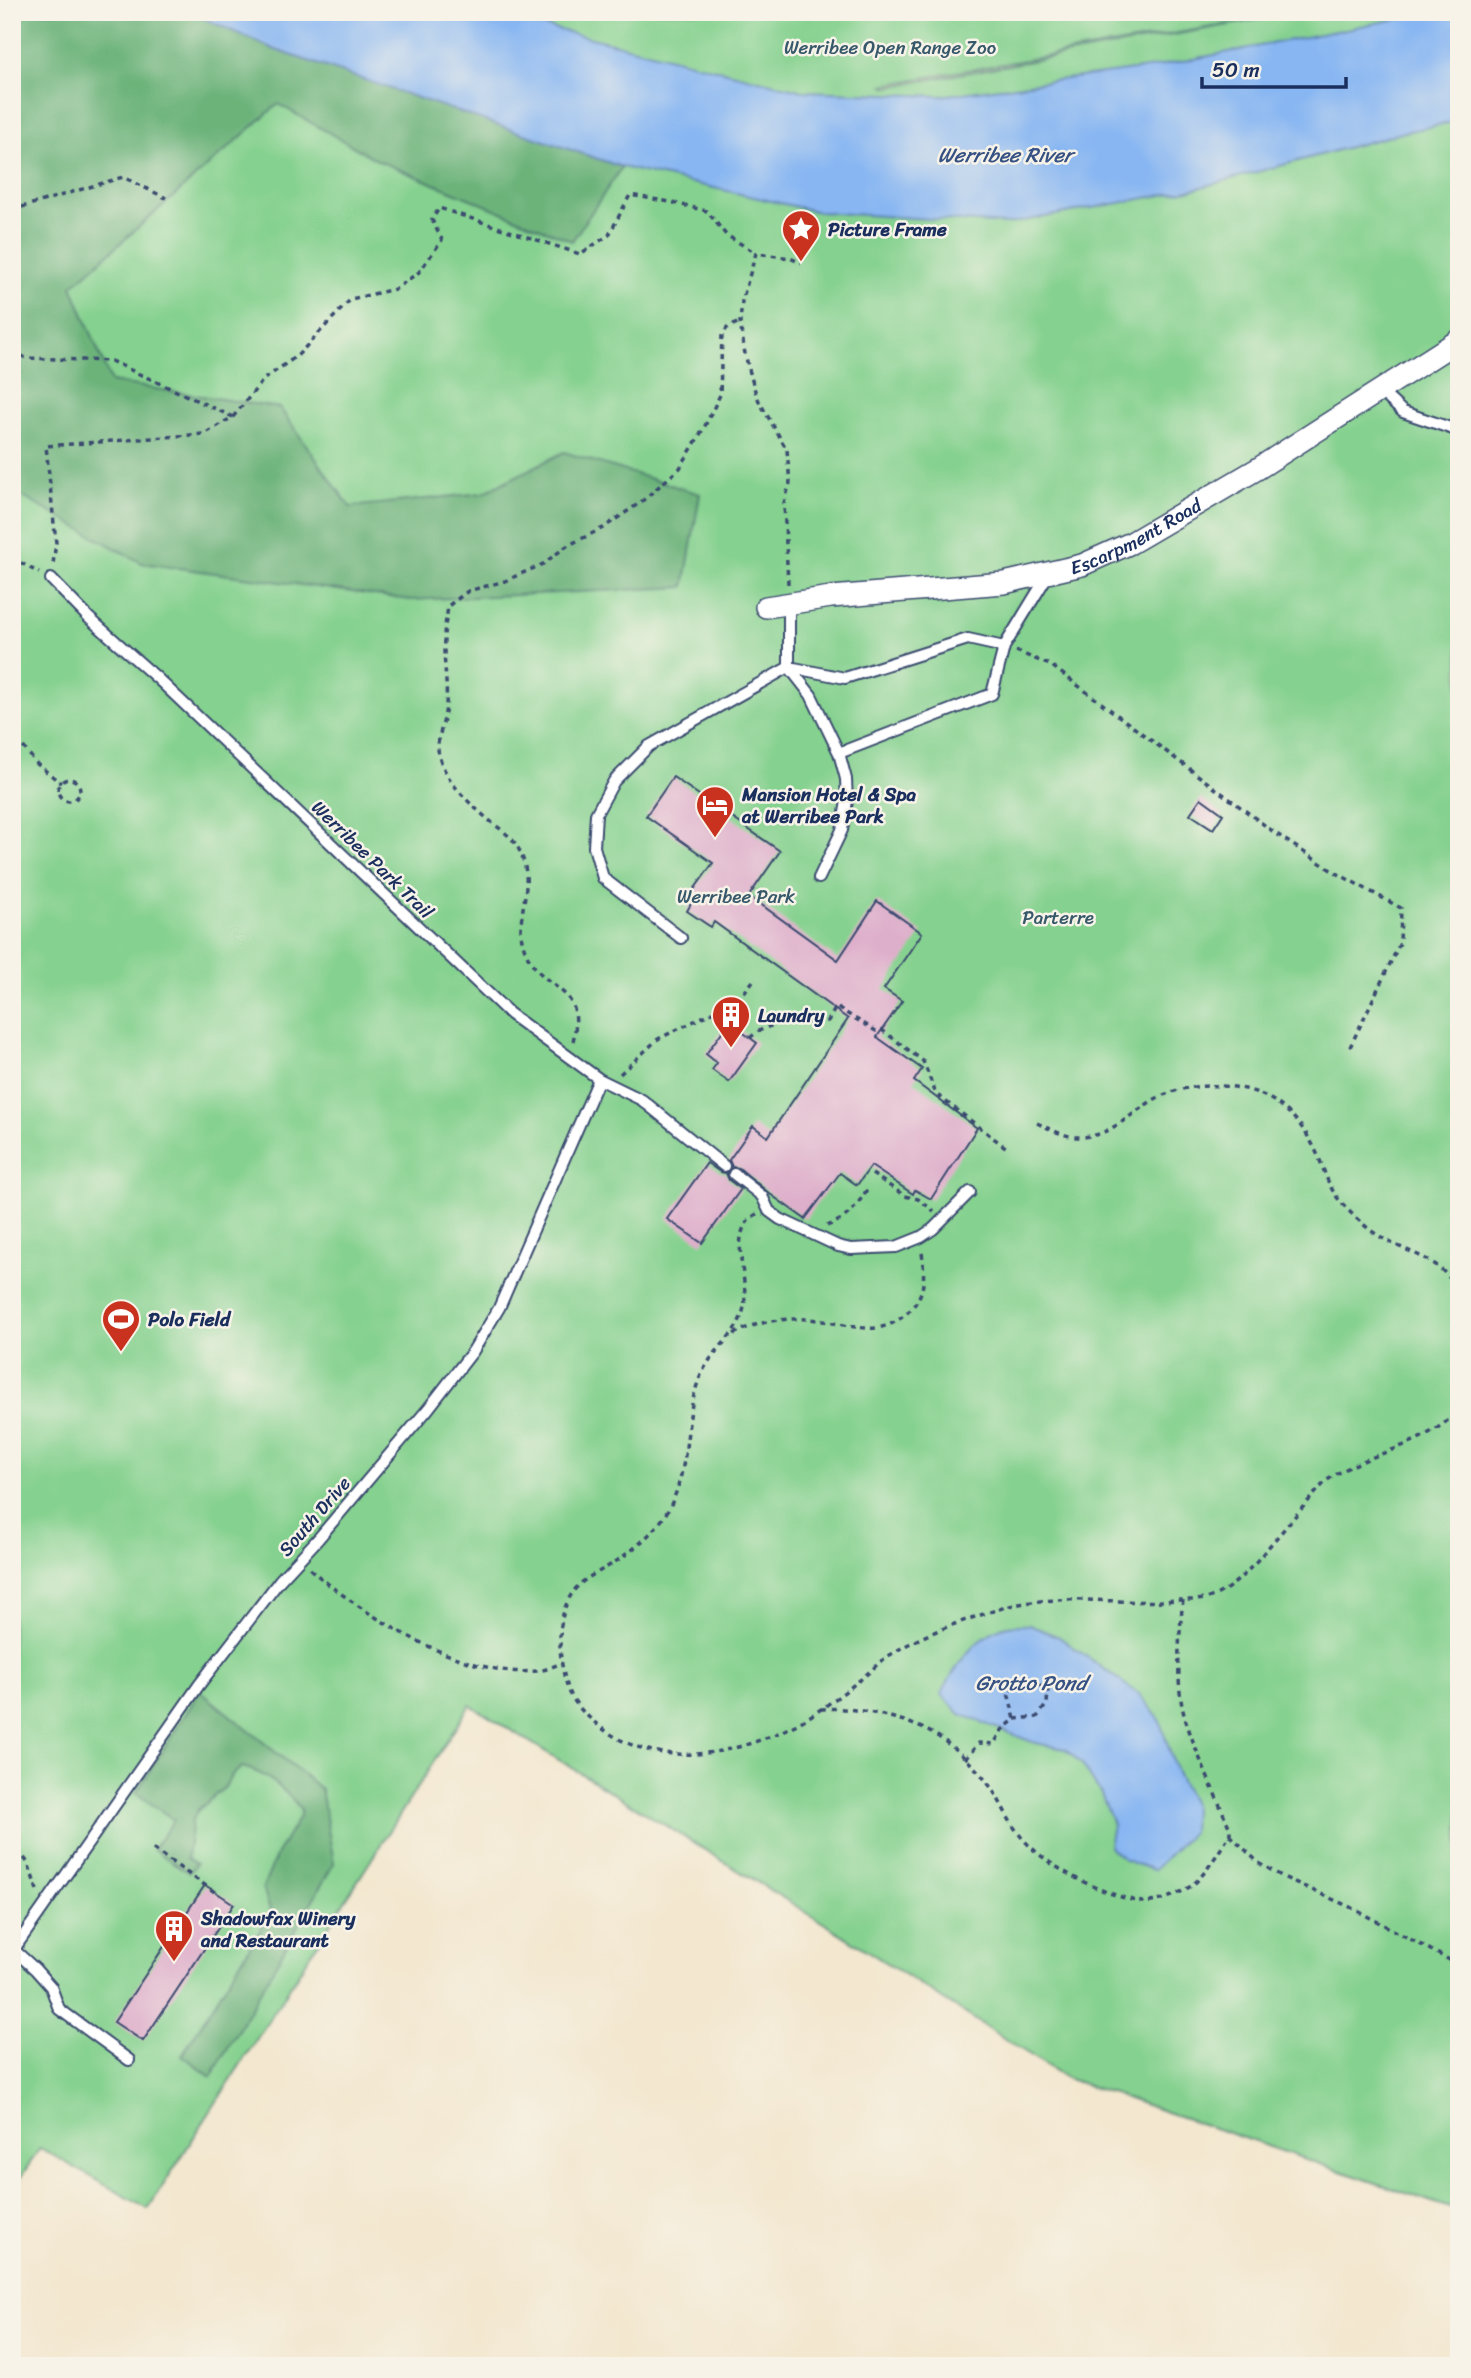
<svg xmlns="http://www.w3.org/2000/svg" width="1471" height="2378" font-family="Sriracha,sans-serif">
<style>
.green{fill:#85d18f;stroke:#508076;stroke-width:2}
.forest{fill:#6cb37a;stroke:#44716c;stroke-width:2}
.water{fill:#87b6f2;stroke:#5172a8;stroke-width:2}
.building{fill:#deafcb}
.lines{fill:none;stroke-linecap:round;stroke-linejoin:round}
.lane-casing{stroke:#3b4b6f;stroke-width:14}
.street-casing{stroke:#3b4b6f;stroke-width:24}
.path{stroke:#3b4b6f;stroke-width:3.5;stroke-dasharray:5 5;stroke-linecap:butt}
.lane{stroke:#fff;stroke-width:10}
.street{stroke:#fff;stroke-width:21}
.labels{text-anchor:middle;stroke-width:5;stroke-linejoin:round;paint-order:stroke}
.park-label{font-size:19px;fill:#36586a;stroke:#f7f3e8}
.poi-label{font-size:19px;font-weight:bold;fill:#1b2f5e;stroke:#f7f3e8;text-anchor:start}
.street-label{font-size:19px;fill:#1b2f5e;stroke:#f7f3e8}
.water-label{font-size:21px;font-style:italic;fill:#365183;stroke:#f7f3e8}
</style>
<rect width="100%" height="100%" fill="#f7f3e8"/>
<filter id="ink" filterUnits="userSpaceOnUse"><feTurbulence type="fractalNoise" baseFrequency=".0143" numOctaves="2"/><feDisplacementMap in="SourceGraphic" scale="14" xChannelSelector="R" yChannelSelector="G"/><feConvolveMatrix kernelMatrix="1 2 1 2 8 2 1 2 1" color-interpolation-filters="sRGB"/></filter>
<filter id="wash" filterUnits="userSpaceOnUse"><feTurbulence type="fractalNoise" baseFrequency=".00686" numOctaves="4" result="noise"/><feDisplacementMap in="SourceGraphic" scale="28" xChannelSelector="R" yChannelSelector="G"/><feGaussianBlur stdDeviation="1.57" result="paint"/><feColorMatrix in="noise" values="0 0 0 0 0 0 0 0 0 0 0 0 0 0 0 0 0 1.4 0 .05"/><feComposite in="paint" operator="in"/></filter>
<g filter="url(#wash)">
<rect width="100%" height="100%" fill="#f3e7cf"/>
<path class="green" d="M12 12H1295L884 85 888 87 1301 12H1459V2211L1066 2078 830 1927 470 1705 148 2209 40 2148 12 2190Z"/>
<path class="forest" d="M12 12H189L276 50 622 167 572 241 379 161 278 104 72 286 111 382 280 408 350 507 483 493 564 452 700 494 684 587 410 600 142 563 12 491Z
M200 1691 321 1789 334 1863 211 2077 182 2055 271 1913 263 1888 277 1854 300 1815 301 1809C285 1790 267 1773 242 1767L231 1776 225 1787 198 1810 192 1820 187 1858 196 1864 189 1873 153 1849 174 1820 136 1793Z"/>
<path class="water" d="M189 12H488L803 91 940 96 1148 68 1432 12H1459V121L1405 132 1194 189 1007 224 819 212 622 167 276 50Z
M1029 1625 1059 1637 1140 1695 1159 1719 1177 1773 1193 1804 1192 1832 1154 1870 1125 1860 1109 1847 1113 1824 1101 1794 1082 1764 1065 1749 1035 1743 960 1714 941 1694C956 1667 971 1640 1001 1628 1009 1624 1020 1625 1029 1625Z"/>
<g id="blocks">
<path class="building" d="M673 777 780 851 749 896 838 960 877 901 922 933 884 989 902 1001 877 1037 922 1069 914 1081 977 1128 931 1199 915 1190 913 1194 871 1166 857 1185 840 1173 805 1219 770 1194 739 1168 732 1167 729 1160 753 1126 768 1137 848 1019 714 922 711 927 687 911 692 902 688 898 713 863 646 816Z
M1201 798 1223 814 1213 829 1190 814Z
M729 1022 757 1043 729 1082 712 1070 717 1063 706 1054Z
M707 1163 720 1172 726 1173 729 1180 741 1189 702 1243 667 1219Z
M205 1885 234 1904 143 2041 114 2022Z"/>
</g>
</g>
<g filter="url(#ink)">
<use href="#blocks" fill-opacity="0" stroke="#3b4b6f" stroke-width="2"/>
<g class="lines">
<defs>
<path id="lane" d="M1380 391 1403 412 1459 431
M51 579 89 618 157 678 510 1014 599 1079 642 1100 724 1166
M789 604V667L811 695 839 753 846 779 847 801 842 830 819 878
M839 753 992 694 1004 647
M681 938 603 878 594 847 596 814 614 781 649 746 789 667 845 678 968 639 1004 647 1049 573
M734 1174 762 1196 769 1211 780 1219 838 1246 851 1249 896 1247 921 1237 933 1229 970 1192
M14 1950 35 1969 51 1987 59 2009 129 2060
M12 1952 199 1685 280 1580 318 1539 428 1409 473 1351 499 1308 599 1079"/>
<g id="street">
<path id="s1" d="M766 607 831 597 1004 583 1082 565 1131 543 1259 468 1459 340"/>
</g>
</defs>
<use href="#lane" class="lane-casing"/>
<use href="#street" class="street-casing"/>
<path class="path" d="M12 210 123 177 166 198
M12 351 26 358 111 361 233 417 204 434 46 446 56 543 53 564
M233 417 264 379 297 356 351 299 395 289 419 272 442 240 432 220 439 208 580 254 609 235 630 195 670 202 707 211 726 235 756 253
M12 558 39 573
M788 584 784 503 790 483 787 450 759 401 754 388 745 354 740 322 742 301 756 253 790 258 801 263
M1016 651 1052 666 1275 833 1331 870 1401 908 1400 943 1349 1049
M17 739 37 764 61 783
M58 790a11 11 0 1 1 22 0a11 11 0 1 1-22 0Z
M750 1038C770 1018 801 1024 828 1021L836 1007 876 1031 882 1030 923 1061 936 1094 1008 1149
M573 1041C587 983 543 995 525 950 511 915 540 886 517 846 511 836 499 828 490 821 470 804 448 784 440 759 434 742 443 729 445 713 449 688 443 663 444 638 444 627 447 617 448 606L468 591 505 581 543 564 567 546 603 528 641 502 680 468 704 428 720 395 722 335 728 327 740 322
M620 1074 658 1039 739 999 753 981
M1037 1123C1050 1129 1063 1136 1077 1137 1109 1139 1131 1112 1157 1098 1182 1085 1217 1083 1245 1089 1282 1098 1305 1125 1319 1158 1325 1173 1329 1188 1340 1201 1352 1215 1368 1230 1384 1239 1401 1249 1420 1254 1436 1265 1444 1271 1451 1280 1459 1288
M872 1174 905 1196 918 1199 934 1211
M757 1214C725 1231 750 1278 744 1307 739 1334 715 1347 703 1371 690 1396 689 1427 685 1455 681 1478 676 1501 661 1521 647 1539 627 1555 607 1567 595 1574 581 1580 573 1592 554 1618 558 1668 571 1695 578 1709 593 1722 606 1731 660 1769 733 1755 789 1728 814 1716 838 1697 860 1680 869 1673 878 1663 887 1657 919 1635 962 1621 999 1609 1058 1591 1116 1606 1176 1600 1187 1600 1201 1601 1211 1597 1240 1586 1259 1557 1279 1535 1294 1517 1310 1499 1326 1481 1369 1450 1419 1451 1459 1410
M827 1226C847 1218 855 1209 866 1191L861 1187
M734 1334C755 1322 782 1318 807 1319 827 1320 858 1330 876 1328 896 1326 917 1309 922 1289 925 1277 923 1263 922 1251
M310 1569C362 1614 464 1679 536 1671 544 1671 554 1666 562 1663
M1183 1600C1179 1634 1175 1686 1185 1718 1197 1756 1215 1793 1230 1829V1835
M821 1709C857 1706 914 1719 943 1740 964 1755 984 1775 997 1797 1004 1809 1010 1823 1019 1834 1043 1866 1102 1895 1142 1902 1157 1904 1179 1894 1191 1886 1205 1876 1220 1849 1230 1835L1259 1863 1283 1877 1350 1907 1459 1965
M965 1759 979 1743 994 1744 1002 1730 1015 1719 1008 1693C1019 1679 1033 1682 1048 1688L1047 1704 1037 1717 1015 1719
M12 1842 28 1863 37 1890
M153 1849 219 1895"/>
<use href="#lane" class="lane"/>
<use href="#street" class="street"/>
</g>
</g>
<defs>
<symbol id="sight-pin" viewBox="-11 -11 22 30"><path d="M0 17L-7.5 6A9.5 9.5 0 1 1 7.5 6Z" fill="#c8321e" stroke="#f7f3e8"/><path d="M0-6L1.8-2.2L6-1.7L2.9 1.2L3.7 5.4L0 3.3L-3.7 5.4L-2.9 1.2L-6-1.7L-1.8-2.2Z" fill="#fff"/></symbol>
<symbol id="hotel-pin" viewBox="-11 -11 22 30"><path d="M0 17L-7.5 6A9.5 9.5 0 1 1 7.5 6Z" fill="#c8321e" stroke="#f7f3e8"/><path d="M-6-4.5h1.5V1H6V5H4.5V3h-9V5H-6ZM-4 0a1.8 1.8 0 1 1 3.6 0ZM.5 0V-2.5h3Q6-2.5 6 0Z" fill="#fff"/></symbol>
<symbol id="building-pin" viewBox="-11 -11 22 30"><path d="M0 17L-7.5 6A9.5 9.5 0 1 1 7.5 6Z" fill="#c8321e" stroke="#f7f3e8"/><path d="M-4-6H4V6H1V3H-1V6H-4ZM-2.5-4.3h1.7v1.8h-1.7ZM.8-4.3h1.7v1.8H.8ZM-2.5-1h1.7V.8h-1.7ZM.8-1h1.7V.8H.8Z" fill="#fff"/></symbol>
<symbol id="stadium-pin" viewBox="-11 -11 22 30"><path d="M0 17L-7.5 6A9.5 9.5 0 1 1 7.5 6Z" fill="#c8321e" stroke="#f7f3e8"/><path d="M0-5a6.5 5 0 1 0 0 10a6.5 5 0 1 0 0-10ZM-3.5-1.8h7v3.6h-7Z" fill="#fff"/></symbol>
</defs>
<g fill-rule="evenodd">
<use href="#sight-pin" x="779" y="207" width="44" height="60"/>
<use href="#hotel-pin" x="693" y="783" width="44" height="60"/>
<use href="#building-pin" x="709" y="993" width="44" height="60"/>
<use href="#stadium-pin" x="99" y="1297" width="44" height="60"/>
<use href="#building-pin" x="152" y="1907" width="44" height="60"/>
</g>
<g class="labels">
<g class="park-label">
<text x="890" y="54">Werribee Open Range Zoo</text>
<text x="736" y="903">Werribee Park</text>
<text x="1058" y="924">Parterre</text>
</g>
<g class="poi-label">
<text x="828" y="236">Picture Frame</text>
<text x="742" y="801">Mansion Hotel &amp; Spa<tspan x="742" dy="22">at Werribee Park</tspan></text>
<text x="758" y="1022">Laundry</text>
<text x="148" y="1326">Polo Field</text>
<text x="201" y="1925">Shadowfax Winery<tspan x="201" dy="22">and Restaurant</tspan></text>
</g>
<g class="street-label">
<text dy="7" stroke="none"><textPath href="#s1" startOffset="380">Escarpment Road</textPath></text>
<text transform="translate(373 859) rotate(44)" y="7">Werribee Park Trail</text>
<text transform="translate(314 1516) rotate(-49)" y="7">South Drive</text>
</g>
<g class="water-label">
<text x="1005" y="162">Werribee River</text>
<text x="1031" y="1690">Grotto Pond</text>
</g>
</g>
<rect width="1471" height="2378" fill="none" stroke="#f7f3e8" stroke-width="42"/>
<path d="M1202 77v10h144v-10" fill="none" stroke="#1b2f5e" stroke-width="3.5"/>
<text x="1212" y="77" font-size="21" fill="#1b2f5e" stroke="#f7f3e8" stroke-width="5" paint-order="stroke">50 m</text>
</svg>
